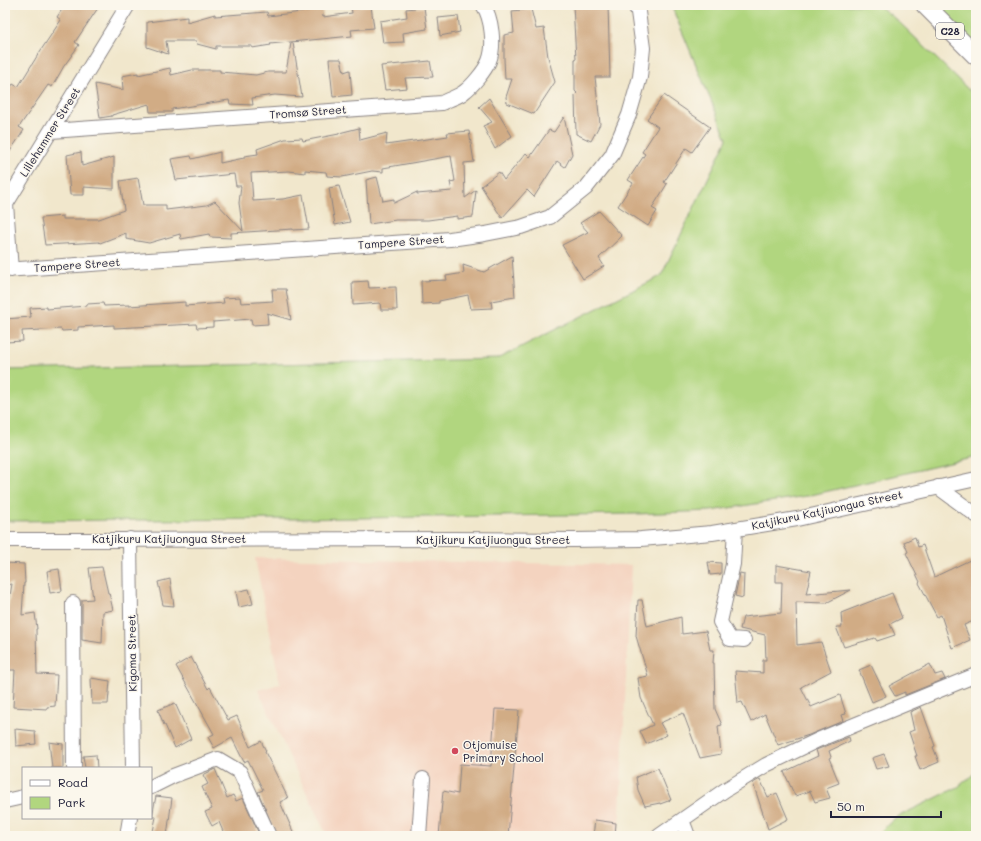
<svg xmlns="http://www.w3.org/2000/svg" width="981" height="841" font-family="Mali,sans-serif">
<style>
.built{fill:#f4d3bf}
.green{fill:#b1d67f;stroke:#6a7c5d}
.building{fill:#d1ac85}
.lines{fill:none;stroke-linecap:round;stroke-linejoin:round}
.minor-casing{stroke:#8a8484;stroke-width:16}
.major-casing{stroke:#8a8484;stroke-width:20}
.minor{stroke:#fff;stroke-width:14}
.major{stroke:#fff;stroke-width:18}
.poi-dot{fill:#d1495b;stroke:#fbf7ec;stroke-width:1.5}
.labels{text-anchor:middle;stroke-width:3;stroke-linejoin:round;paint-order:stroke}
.shield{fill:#fbf7ec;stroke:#636270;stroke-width:1}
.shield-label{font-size:10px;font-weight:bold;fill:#22223b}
.street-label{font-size:11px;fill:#22223b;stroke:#fbf7ec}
.poi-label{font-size:11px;fill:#22223b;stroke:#fbf7ec;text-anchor:start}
</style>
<rect width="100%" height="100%" fill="#fbf7ec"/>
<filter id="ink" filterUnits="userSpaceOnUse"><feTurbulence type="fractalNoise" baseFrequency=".025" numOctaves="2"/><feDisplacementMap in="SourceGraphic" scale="8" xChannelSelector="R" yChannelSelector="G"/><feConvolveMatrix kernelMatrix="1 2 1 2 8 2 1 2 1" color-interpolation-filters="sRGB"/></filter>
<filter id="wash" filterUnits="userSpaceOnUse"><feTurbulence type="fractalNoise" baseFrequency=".012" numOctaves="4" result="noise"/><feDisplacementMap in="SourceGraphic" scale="16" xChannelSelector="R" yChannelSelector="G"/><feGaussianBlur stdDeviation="0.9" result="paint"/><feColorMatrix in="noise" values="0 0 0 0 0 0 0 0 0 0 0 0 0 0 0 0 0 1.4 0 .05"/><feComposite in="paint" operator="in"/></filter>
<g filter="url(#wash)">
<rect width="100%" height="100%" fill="#f1e7cc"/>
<path class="built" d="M255 558 631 565 620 813 618 836H327L258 690 280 684Z"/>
<path class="green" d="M671 5H878L898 21 976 97V457L807 496 710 511 636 514 290 519 5 521V370L497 359 661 276 727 139Z
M926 5H976V54Z
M976 772V836H876L895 818 958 787Z"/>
<g id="blocks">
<path class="building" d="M65 5H100L75 42 79 45 64 66 52 87 48 85 19 127 24 130 5 159V95L13 84 18 87 39 53 61 20 57 17Z
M573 5H608L610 77H595L600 124 591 141 576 134 575 95 577 93 575 91V59H576Z
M351 6H371L374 28 351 30 352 36 270 44 271 45 252 48V46H216V49L197 44 196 41H166L168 54 147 47V22L187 17V22L215 14V16L267 12 268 16 302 12 322 7 323 17 352 13Z
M424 7 427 29 403 33 404 42 383 43 380 21 407 17 406 9Z
M531 9 536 29 544 28 548 57 555 82 534 114 507 103 506 97 512 79H505L504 59V35L514 33 512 11Z
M458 16 460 32 440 36 438 18Z
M291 43H293L302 97 275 95 252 98 253 105 230 104 229 100 172 109V112H150L149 104 112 115V116L100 118 95 84 123 90 122 76 138 73V75L170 68 171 75 192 70H220V72L256 75 268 72H286Z
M329 59H341L344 72 350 70 352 95 333 97Z
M430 61 433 77 405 78 407 88 385 90 381 66Z
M664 95 710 127 692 152 686 148 664 182 667 184 652 208 657 211 648 226 618 206 633 183 628 180 645 154 642 152 658 127 647 119Z
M489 98 512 136 495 149 483 126 492 122 479 107Z
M564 117 572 154 565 167 557 161 534 197 527 190 502 218 481 186 499 172 504 180 526 153 530 157 549 130 554 132Z
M359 128 360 140 387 133 386 145 448 136 447 133 469 131 474 162 464 163 465 198 476 190 473 217 457 219V216L428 220H396L369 224 366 180 377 177 383 201 394 199V203L417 192V194L452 191 450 182 455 181 451 156 383 168V172L372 171 342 177 327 176 326 172 305 170V173L289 171 251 173 253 201 283 199 303 195 309 229 293 230V229L231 233V238L210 237 209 234 181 239 180 234 149 243 126 239V233L100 243 99 242 45 245 41 218 63 216V219H99L124 210 120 181 138 178 143 205H166V210L207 205 215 201 243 231 239 203 241 186H236L234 174 176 180 171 159 191 156 192 159 220 152V163L244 158V156L258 154 257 149 285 139 302 138 303 141 339 134V133Z
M81 152 82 166 114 157V189L84 187V195H70L67 155Z
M339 186 350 222 335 225 329 188Z
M599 211 622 236 599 258 604 266 583 279 562 245 588 232 580 223Z
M512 256 515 297 491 301 492 308 471 309 468 295 439 301V303L422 304 421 281 447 280 446 276 464 273 463 265 484 272Z
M368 281 369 288 396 287 397 310H381L380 303 353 305 352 282Z
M272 289H286L291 320 267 313 268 324 252 325 251 319 213 322V327L197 328 196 324 114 328V325L78 327V330L62 331 61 329 22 331 23 341 6 342 5 319 31 317 30 308 47 307V309L87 306V304L103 303 104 306 129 305V306L185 302V306L224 303 223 298 240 297 241 303 273 301Z
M915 537 918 547 923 545 934 577 970 560 971 564 976 562V620L964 625 970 640 952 648 941 615 937 617 919 583 920 582 906 553 908 552 904 542Z
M708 562 721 563V574L710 575Z
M5 563 24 564 25 583H24L22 615 35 613 37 629H36L37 674 57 675 55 706 47 707V709L13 707 15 670H5V625L12 584 5 585Z
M776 565 811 571 806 594 851 590 826 603 796 602 797 645 821 642 831 671 801 687 811 707 840 695 846 714 841 715 843 721 809 735 778 745 765 714 751 722 742 702 738 703 735 671 763 673V660H766L765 635 740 629 743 617 781 613 782 582H776Z
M102 567 108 593H109L113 610 103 612 102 643 82 640V600L93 599 89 568Z
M59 569 62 591 50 593 47 571Z
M740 573 744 574 743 598 735 596Z
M170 579 174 606 163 605 158 582Z
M249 589 253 604 239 607 236 592Z
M892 593 902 618 890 624 895 635 877 641 875 638 844 647 836 627H842L841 613Z
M638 600H642L647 626 681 617 682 634 706 631 710 650H714L713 663H714L715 709 722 725 718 726 721 754 700 758 683 713 660 723 667 735 646 744 640 731 653 725 641 698 638 678 648 676 636 636Z
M191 657 208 689 210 687 228 720 237 716 250 747 261 741 266 751 265 752 288 798 280 802 295 836H277L258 792 263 790 248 760 244 762 232 738 214 748 208 737 214 734 176 666Z
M930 664 935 675 942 673 945 679 905 695V692L895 696 889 686Z
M871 665 886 696 872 702 859 670Z
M91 678 110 681 108 704H92Z
M175 703 191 739 175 748 165 725H164L158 710Z
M921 707 935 746 933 747 939 762 920 770 915 756H917L909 732 914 730 910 712Z
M495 709 519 710 508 836H439L443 791 458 794 460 764 491 766Z
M15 729 35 731 36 744 16 746Z
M849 737 850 741 829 751 831 757 829 758 839 783 826 788 830 798 815 802 810 791 795 796 784 772 818 756 816 750Z
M49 742 63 744V768H52Z
M884 754 889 766 876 769 872 758Z
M96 755 97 768H85L83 756Z
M658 768 671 800 660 804V803L645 806 638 790 636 777Z
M215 769 227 798 233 795 236 801 243 798 260 836H225L219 822 212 826 205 812 212 809 202 787 208 784 203 775Z
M760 779 768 797 777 793 788 819 768 829 753 783Z
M156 796 172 798 167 836H152L156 817H152Z
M595 820 616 823 615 836H593Z"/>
</g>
</g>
<g filter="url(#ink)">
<use href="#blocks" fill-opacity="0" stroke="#8a8484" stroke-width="1"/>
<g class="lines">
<defs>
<path id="minor" d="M51 131 442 103C449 99 458 97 464 92 472 86 485 71 489 61 495 46 492 18 483 5
M5 270 450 239 485 234 521 227 550 217 586 188 612 155 629 115 640 77 643 48 638 12 635 5
M11 270 6 204 128 5
M938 487 976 515
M735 529 733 564 720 622 730 639 744 640
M130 539 133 768
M5 540 453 539 574 540 641 539 712 533 797 519 976 479
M73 603 74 768
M151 787 173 776 218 759 240 772 269 836
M5 801 23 797
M682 820 688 836
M127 836 130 818
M419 836 423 779
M659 836 725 790 766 765 818 740 976 675"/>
<path id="major" d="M925 5 976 56"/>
</defs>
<use href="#minor" class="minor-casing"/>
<use href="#major" class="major-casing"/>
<use href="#minor" class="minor"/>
<use href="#major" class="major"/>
</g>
</g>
<circle class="poi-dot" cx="455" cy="751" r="4"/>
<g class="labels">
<rect class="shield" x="936" y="23" width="28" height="16" rx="3"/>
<g class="shield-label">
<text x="950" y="35">C28</text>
</g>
<g class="street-label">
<text transform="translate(308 112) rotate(-4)" y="4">Tromsø Street</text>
<text transform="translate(50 132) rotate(-58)" y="4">Lillehammer Street</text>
<text transform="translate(401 242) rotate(-4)" y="4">Tampere Street</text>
<text transform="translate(77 265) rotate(-4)" y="4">Tampere Street</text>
<text transform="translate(827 510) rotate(-12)" y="4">Katjikuru Katjiuongua Street</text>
<text x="169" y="543">Katjikuru Katjiuongua Street</text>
<text x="493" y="544">Katjikuru Katjiuongua Street</text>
<text transform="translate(132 653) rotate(-91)" y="4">Kigoma Street</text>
</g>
<g class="poi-label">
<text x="463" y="749">Otjomuise<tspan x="463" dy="13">Primary School</tspan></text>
</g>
</g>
<rect width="981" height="841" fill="none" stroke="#fbf7ec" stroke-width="20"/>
<rect x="22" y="767" width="130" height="52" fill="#fbf7ec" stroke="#a4a2a5"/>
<rect x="30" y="780" width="20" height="6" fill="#ffffff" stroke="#a4a2a5"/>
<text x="58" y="787" font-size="12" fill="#22223b">Road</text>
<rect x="30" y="797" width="20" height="12" fill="#b1d67f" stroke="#a4a2a5"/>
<text x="58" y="807" font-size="12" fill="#22223b">Park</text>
<path d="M831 811v6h110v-6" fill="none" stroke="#22223b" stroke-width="2"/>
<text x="837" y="811" font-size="12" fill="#22223b" stroke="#fbf7ec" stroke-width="3" paint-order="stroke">50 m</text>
</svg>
